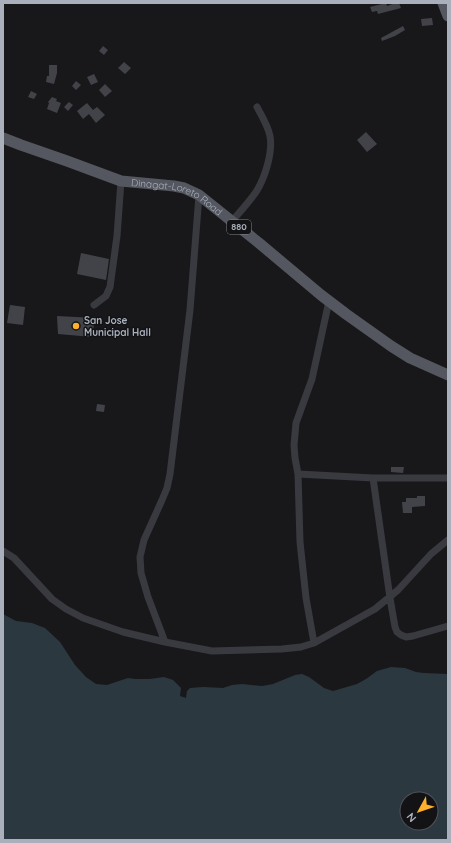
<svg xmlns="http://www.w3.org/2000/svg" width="451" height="843" font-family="Quicksand,sans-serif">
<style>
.water{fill:#2c3840;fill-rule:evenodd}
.building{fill:#424348}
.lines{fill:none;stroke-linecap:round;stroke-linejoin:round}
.street{stroke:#393a40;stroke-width:7}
.primary{stroke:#54575f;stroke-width:11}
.poi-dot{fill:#ffaf2c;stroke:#131316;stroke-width:1.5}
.labels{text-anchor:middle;stroke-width:3;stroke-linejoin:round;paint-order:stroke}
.shield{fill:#131316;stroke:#7c818a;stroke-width:1}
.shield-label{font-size:9px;font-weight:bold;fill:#a9b0bc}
.street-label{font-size:10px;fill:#a9b0bc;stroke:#131316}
.poi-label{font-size:10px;font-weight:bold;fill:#a9b0bc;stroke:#131316;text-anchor:start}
</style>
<rect width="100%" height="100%" fill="#18181b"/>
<path class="water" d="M3 614 16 621 32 623 45 628 60 642 75 665 86 677 96 684 107 685 128 678 135 679H150L164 677 173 680 181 688 180 696 186 698 187 691 190 688 203 687 223 688 232 685 242 684 262 686 273 684 295 675 302 674 309 677 324 688 333 691 357 684 366 679 377 671 391 667 405 668 416 672 424 673 448 674V840H3ZM407 799H431V823H407Z"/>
<path class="building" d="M386 3 387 6 395 3H399L401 8 378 14 377 11 372 12 370 7Z
M432 18 433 25 422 26 421 19Z
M403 26 405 30 395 36 382 41 381 38Z
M103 46 108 50 104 55 99 51Z
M124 62 131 68 125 74 118 68Z
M49 65H57V73L54 84 46 82 47 76H49Z
M94 74 98 82 91 85 87 77Z
M76 81 81 85 76 90 72 86Z
M105 84 112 91 105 97 99 90Z
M31 91 37 94 34 99 28 97Z
M52 97 57 99 56 101 61 103 57 113 47 109 49 103 48 102Z
M69 102 73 105 68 111 64 107Z
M87 103 93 110 97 107 105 115 96 123 89 114 83 119 77 111Z
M366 132 377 144 367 152 357 140Z
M81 253 109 259 106 280 77 274Z
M10 305 25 307 23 325 7 323Z
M57 316 95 318 92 337 58 334Z
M97 404 105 405 104 412 96 411Z
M391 467H404L403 473 391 472Z
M417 496H425V506L412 507V513H403L402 502H406V498H417Z"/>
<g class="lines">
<path class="street" d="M232 221C240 212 249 202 256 192 265 178 273 152 270 136 268 126 262 116 257 107
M94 305 106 296 110 287 117 236 121 181
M298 474 295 458 294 445 296 423 312 379 329 301
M373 478H448
M3 551 14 558 52 599 66 609 83 618 123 632 165 642 212 651 282 649 301 647 314 643 375 609 398 590 431 554 448 540
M165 642 148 597 141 573 140 557 144 540 162 500 167 488 170 474 190 310 199 195
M314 643 306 598 300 542 298 474 373 478 390 598 395 627 397 632 401 635 406 637 413 636 448 626"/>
<g class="primary">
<path d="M443 3 448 16"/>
<path id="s1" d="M3 138 21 145 67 161 121 181 174 186 184 188 199 195 259 243 321 295 346 314 391 346 410 358 448 375"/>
</g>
</g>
<circle class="poi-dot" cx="76" cy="326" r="4"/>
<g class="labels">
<rect class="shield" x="227" y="220" width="24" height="14" rx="3"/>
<g class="shield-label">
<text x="239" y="230">880</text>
</g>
<g class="street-label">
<text dy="4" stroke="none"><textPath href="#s1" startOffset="185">Dinagat-Loreto Road</textPath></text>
</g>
<g class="poi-label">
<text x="84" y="324">San Jose<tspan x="84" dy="12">Municipal Hall</tspan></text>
</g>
</g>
<rect width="451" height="843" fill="none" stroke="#a9b0bc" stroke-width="8"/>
<g transform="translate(419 811) rotate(230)"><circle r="19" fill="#131316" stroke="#4f5258"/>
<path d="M0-3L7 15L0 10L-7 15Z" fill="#ffaf2c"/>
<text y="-6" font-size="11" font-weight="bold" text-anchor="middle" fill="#a9b0bc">N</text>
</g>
</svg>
